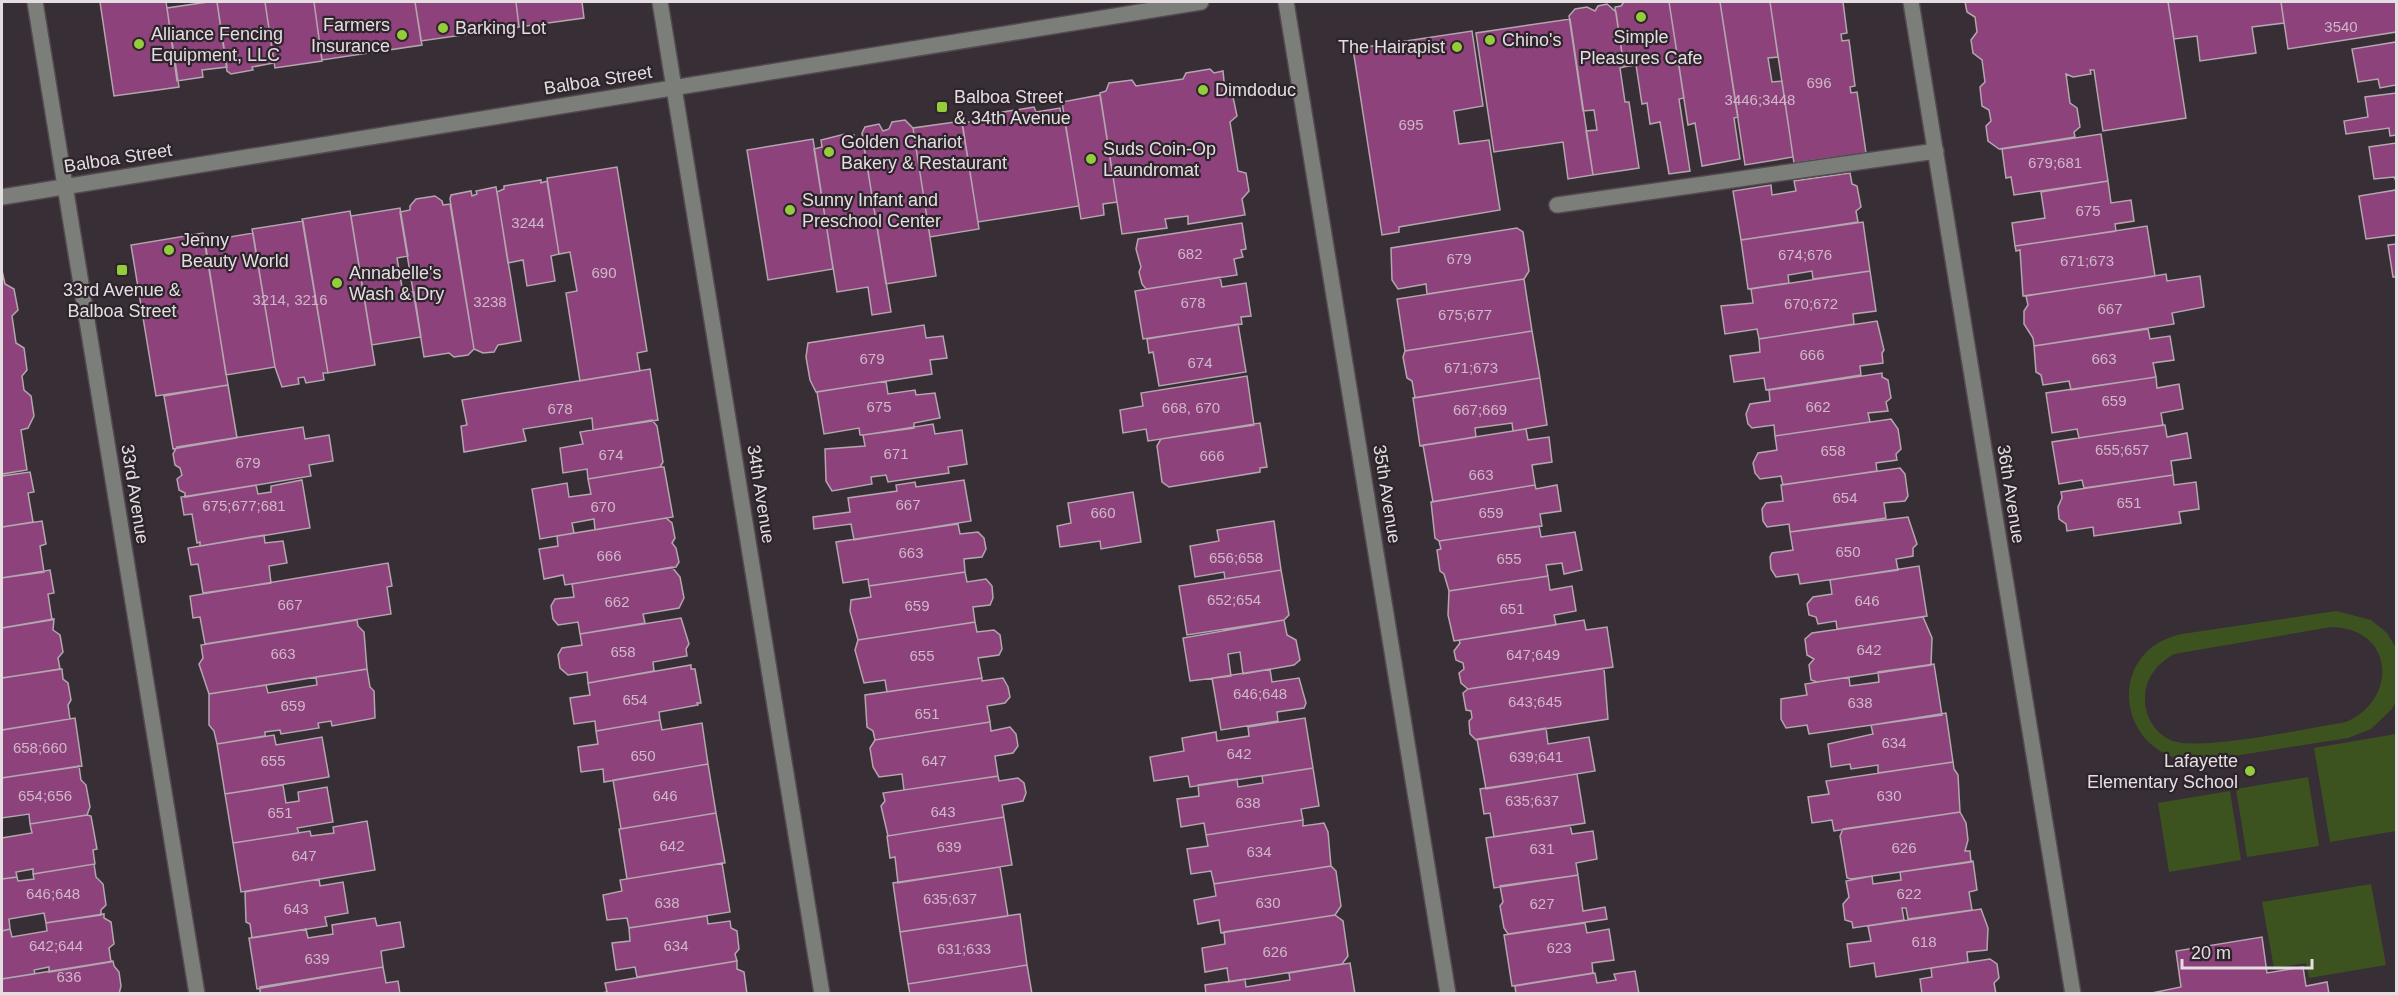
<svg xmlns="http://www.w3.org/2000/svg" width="2398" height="995" font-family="Arial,sans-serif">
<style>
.green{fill:#3d531f;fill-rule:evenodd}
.building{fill:#8d427b;stroke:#b3a6af;stroke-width:1.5}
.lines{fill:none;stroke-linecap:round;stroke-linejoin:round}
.minor-casing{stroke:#544a51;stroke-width:18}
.minor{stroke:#7c7f79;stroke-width:15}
.poi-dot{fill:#94cc3c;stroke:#2e242b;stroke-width:2}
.labels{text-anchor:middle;stroke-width:4.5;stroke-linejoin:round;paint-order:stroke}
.number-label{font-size:15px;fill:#ceb7c8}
.poi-label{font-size:18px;fill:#e4dee2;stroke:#2e242b;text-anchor:start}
.street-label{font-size:18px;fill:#e4dee2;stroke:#2e242b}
</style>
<rect width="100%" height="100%" fill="#382e35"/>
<path class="green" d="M2336 611 2371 620 2387 633 2396 648V701L2392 709 2371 729 2348 738 2195 762C2115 756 2104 650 2182 634ZM2331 627C2395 628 2398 700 2346 722 2310 728 2202 751 2173 741 2157 735 2146 719 2145 702 2144 680 2155 665 2174 654Z
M2396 734V831L2330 842 2314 748Z
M2308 777 2319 846 2247 857 2236 789Z
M2230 791 2241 860 2169 872 2158 803Z
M2371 884 2386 965 2309 978 2306 963 2274 968 2262 902Z"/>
<path class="building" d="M100 2H166L179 87 114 96Z
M208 2H217L227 67 202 70 203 77 177 81 167 8Z
M217 2H265L274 63 252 67 253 70 231 74 227 71Z
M265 2H314L322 61 275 68Z
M314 2H415L422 45 322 60Z
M415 2H516L519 27 421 41Z
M516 2H582L584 18 519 27Z
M1624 2H1669L1684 98 1679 99 1690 171 1669 174 1660 122 1650 124 1647 103 1642 104 1636 65 1624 67 1615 7 1621 6Z
M1669 2H1720L1738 117 1734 118 1740 159 1702 166 1695 123 1688 125Z
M1720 2H1770L1778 57 1768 58 1772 82 1782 81 1793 157 1745 165Z
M1770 2H1843L1847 33 1841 34 1842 41 1849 40 1855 86 1850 87 1851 93 1857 92 1866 153 1794 163Z
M1965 2H2168L2186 118 2103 131 2094 70H2090L2091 74 2073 77 2066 74 2070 103 2077 108 2080 127 2074 132 2075 137 1999 149 1988 141 1986 126 1991 121 1989 110 1982 106 1980 87 1985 82 1982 60 1973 53 1971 40 1977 32 1975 17 1967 12Z
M2168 2H2281L2284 23 2252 27 2256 53 2200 61 2197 36 2174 39Z
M2281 2H2396V32L2288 49Z
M1607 4 1616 12 1624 67 1620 68 1625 102H1629L1639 168 1593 175 1586 131 1597 130 1594 110 1583 111 1569 16 1575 9 1587 7 1595 11 1598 6Z
M1570 19 1593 175 1568 179 1563 142 1494 152 1476 33Z
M1472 31 1483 106 1454 111 1459 144 1489 140 1500 210 1399 227V232L1382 235 1353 49Z
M2396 42V85L2380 88 2378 79 2358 82 2352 49Z
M1210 69 1214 73 1223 71 1225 91 1233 97 1237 116 1230 122 1238 171 1246 173 1249 191 1242 199 1245 215 1188 224V216L1165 219 1167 228 1122 234 1100 93 1106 91 1109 83 1132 80 1136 86 1183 79 1186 73Z
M2396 93V135L2390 136 2389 128 2346 134 2344 121 2368 117 2365 97Z
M1100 95 1117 202 1103 204 1104 215 1081 219 1062 102Z
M1034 107 1036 112 1060 108 1061 118 1064 117 1079 206 978 222 962 123 985 119V115Z
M905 120 913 128 936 276 886 284 862 133 865 127 879 124 883 131 889 129 892 122Z
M962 121 979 229 930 237 913 128Z
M845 134 854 135 855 142 863 141 891 312 872 315 868 287 837 292 814 149 822 147 821 140Z
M2101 134 2108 181 2014 195 2011 177 2006 178 2002 149Z
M813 139 833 269 768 280 747 150Z
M2396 143V181L2394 177 2374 179 2369 147Z
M617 167 647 351 637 353 640 371 580 381 566 293 577 291 570 252 559 254 547 178Z
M1850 173 1852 184 1857 186 1861 207 1856 211 1858 222 1741 240 1733 191 1771 185 1772 195 1796 191 1794 181Z
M541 180V183L547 181 559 254 551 256 555 281 527 286 523 260 508 263 497 192 504 189V186Z
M2108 181 2111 203 2131 200 2134 221 2115 224 2116 231 2015 246 2012 223 2045 218 2041 192Z
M496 187 521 341 498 345 494 352 483 353 474 349 450 199 451 195 471 191 472 196 477 194 476 191Z
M2396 190V235L2366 239 2359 196Z
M435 196 442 201 443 205 450 204 474 349 468 355 454 357 449 353 424 357 400 212 410 210V206L416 199Z
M400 208 408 256 397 258 403 293 414 292 421 337 372 345 351 216Z
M350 211 375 365 328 373 302 219Z
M303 221 328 373H323L324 380 306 383 304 377 298 378 299 384 282 387 275 367 252 229Z
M1863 222 1870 271 1813 279 1812 271 1788 275 1789 283 1748 289 1741 240Z
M1242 223 1246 249 1241 250 1243 257 1234 259 1237 275 1146 289 1142 284 1139 272 1141 267 1136 249 1138 239Z
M2147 226 2155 276 2023 296 2020 250 2016 251 2015 246Z
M1517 228 1523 232 1529 271 1524 279 1427 294 1426 284 1398 289 1392 280 1391 248Z
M203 233 228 385 156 396 131 245Z
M253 233 275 367 226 375 205 241Z
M2396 244V277H2393L2388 245Z
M2 271 5 284 14 289 18 310 12 316 16 343 24 348 27 370 22 376 24 390 31 396 34 416 28 428 21 430 27 470 2 474Z
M1870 271 1876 311 1853 314 1854 324 1759 339 1757 329 1725 334 1721 306 1753 303 1751 289Z
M2166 274 2167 281 2200 276 2204 307 2172 313 2174 324 2034 346 2033 338 2024 324V311L2028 305 2026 296Z
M1220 277 1222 287 1246 283 1251 316 1241 317 1242 324 1143 339 1135 291Z
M1524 279 1532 331 1405 351 1397 299Z
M1877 321 1884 350 1882 353 1883 363 1860 366 1861 375 1766 390 1764 378 1734 382 1730 356 1760 352 1759 339Z
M1238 324 1246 372 1159 386 1153 352 1149 353 1147 339Z
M924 325 926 338 943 336 947 358 930 360 932 374 816 392 810 380 806 357 808 343Z
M2148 329 2150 339 2170 336 2174 360 2153 363 2156 377 2071 390 2069 381 2043 385 2041 375 2036 372 2034 346Z
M1532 331 1540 378 1415 398 1412 381 1407 378 1403 357 1405 351Z
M650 369 658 420 593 430 592 418 523 429 526 441 464 452 461 426 467 425 462 400Z
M1882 373V377L1888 380 1891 398 1886 402 1888 411 1868 413 1870 422 1775 436 1774 425 1752 428 1748 424 1746 414 1750 404 1770 401 1769 390Z
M1247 376 1254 425 1148 441 1146 429 1123 433 1120 410 1143 406 1141 393Z
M2156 377 2157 388 2179 384 2183 409 2161 413 2163 425 2079 438 2077 429 2052 433 2046 393Z
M1540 378 1547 425 1513 431 1512 423 1475 428 1476 437 1420 446 1413 398Z
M886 381 888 394 915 390 916 395 935 393 940 418 914 423V428L863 435H860L859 428 824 434 817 392Z
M228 385 237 438 173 449 164 396Z
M1891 419 1898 429 1901 449 1896 454 1897 460 1876 463 1877 471 1783 485 1781 476 1760 479 1755 473 1753 463 1758 453 1777 450 1775 436Z
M652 420 657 426 663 462 660 467 588 479 587 469 563 473 560 448 583 444 580 432Z
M1260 423 1267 467 1260 468V472L1169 487 1162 482 1157 446 1161 439Z
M933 424 935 434 962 430 967 464 948 467 949 473 888 482 886 475 871 477 872 484 832 491 826 481 825 449 865 446 863 435Z
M2165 425 2167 437 2187 433 2191 458 2171 461 2173 475 2084 488 2082 480 2059 484 2052 442Z
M303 427 305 439 329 435 333 461 309 465 311 476 185 497V493L179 490 177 479 182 475 180 468 175 465 173 454 177 447Z
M1526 429 1528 440 1549 437 1552 462 1532 465 1535 485 1433 502 1423 445Z
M660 467H664L673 517 595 530 594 519 572 523 574 533 540 539 532 489 567 483 569 497 591 494 588 479Z
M1900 468 1905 474 1908 496 1905 501 1884 503 1886 518 1790 532 1789 524 1767 527 1763 521 1762 509 1766 503 1783 501 1781 485Z
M30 472 34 492 28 493 33 522 2 527V476Z
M2173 475 2174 485 2196 482 2199 509 2179 512 2181 523 2094 536 2093 527 2067 531 2066 524 2059 519 2058 507 2062 498 2061 492Z
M302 480 310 528 200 546V542L197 543 192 514 184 515 181 497 256 485 258 494 271 492V486Z
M964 480 971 521 854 540 851 524 814 529 813 517 850 512 848 498 897 491 896 485 915 482 916 487Z
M1535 485 1536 489 1557 485 1561 511 1540 514 1542 526 1439 541 1435 538 1431 502Z
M1133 492 1141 542 1101 549 1100 541 1060 547 1057 526 1071 523 1068 503Z
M1908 517 1917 544 1913 548V556L1896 559 1898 570 1800 584 1798 574 1776 577 1771 569 1770 557 1772 553 1793 550 1790 532Z
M666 518 672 523 675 538 672 543 676 548 679 562 676 567 565 585 563 575 544 579 539 549 558 546 557 536Z
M42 521 46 544 40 546 44 572 2 578V527Z
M1274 521 1281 570 1225 579 1224 572 1195 577 1190 546 1219 541 1217 530Z
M958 524 960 534 978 532 984 538 986 549 982 557 964 559 965 572 869 586 868 579 843 583 836 542Z
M1539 526 1541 537 1575 532 1582 570 1564 574 1562 563 1546 565 1548 576 1449 591 1444 574 1440 571 1437 550 1441 549 1439 541Z
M264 535 265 543 283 541 287 563 269 566 271 583 203 593 198 564 191 565 188 548Z
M388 563 392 586 387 587 391 614 205 644 200 617 193 618 190 596Z
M1919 566 1927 616 1837 629 1836 621 1818 624 1816 617 1809 615 1807 604 1813 597 1832 594 1830 580Z
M672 567 680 577 684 598 679 608 643 614 645 623 580 634 578 622 558 625 553 619 551 606 555 599 574 597 572 584Z
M50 570 54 593 48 594 52 620 2 628V578Z
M1281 570 1289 615 1284 620 1187 635 1179 586Z
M965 572 967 582 986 579 992 586 993 598 990 605 973 607 975 622 858 640 850 611 851 600 871 597 869 586Z
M1548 576 1550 590 1572 586 1576 611 1554 615 1556 625 1454 641 1448 615 1449 591Z
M1923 617 1932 638 1931 665 1817 682 1811 680 1809 665 1814 659 1807 655 1805 639 1812 633Z
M681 618 689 644 686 649 687 656 653 662 654 671 588 683 587 672 568 675 560 668 558 655 562 648 582 645 580 634Z
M54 619 53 630 60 635 63 652 58 658 60 669 2 678V628Z
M357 620 358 626 364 632 367 669 209 694 199 664 203 658 201 645Z
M1284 620 1287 635 1296 640 1300 660 1294 665 1243 674 1240 652 1228 654 1231 676 1190 681 1183 638Z
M1584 620 1586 630 1607 627 1613 667 1468 689 1461 683 1459 673 1464 669 1463 663 1456 660 1454 651 1460 643 1459 640Z
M975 622 977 632 994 630 1000 635 1002 649 999 655 978 658 982 678 887 692 885 680 864 683 855 650 858 640Z
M1934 664 1942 715 1809 734 1807 725 1786 728 1781 719V699L1807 695 1805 684 1849 677 1850 686 1879 682 1878 672Z
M691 665V669H695L701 703H697L698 705 659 712 660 720 596 731 595 721 574 724 570 698 590 695 588 683Z
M1604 668 1608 719 1476 740 1470 734 1469 721 1472 718 1471 711 1466 710 1463 693 1468 689Z
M62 669 63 679 68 683 71 700 68 705 70 719 2 730V678Z
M367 669 370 687 374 691 375 718 332 726 331 721 318 723 319 728 281 734 280 730 265 732V736L217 744 214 731 209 725V694L266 685 268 693 317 685 316 677Z
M1270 669 1272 682 1299 678 1306 703 1304 708 1277 712 1278 721 1221 730 1212 678Z
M982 678V681L1003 678 1008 687 1010 697 1005 703 987 706 990 722 875 740 873 731 867 727 865 695Z
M1946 713 1953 762 1878 773V765L1851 769 1850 764 1831 767 1828 744 1873 734 1871 725Z
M75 718 82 766 2 778V730Z
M1305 718 1313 768 1190 787 1188 776 1154 781 1150 757 1184 751 1182 738 1216 732 1217 741 1249 736 1248 727Z
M660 720 662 730 702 723 708 764 604 782 603 769 581 772 578 747 598 744 596 731Z
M990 722 991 731 1010 727 1016 734 1018 746 1013 753 995 756 998 776 904 790 902 774 879 777 873 767 870 748 875 740Z
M1546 728 1548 744 1589 737 1595 771 1486 789 1477 739Z
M274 735 276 745 322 737 329 777 225 794 217 744Z
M1953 762 1954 769 1958 775 1960 812 1834 831 1832 820 1812 823 1808 797 1829 794 1826 781Z
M708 764 716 813 621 829 613 780Z
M79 766 81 780 86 785 90 807 87 815 30 824 29 814 2 818V778Z
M1313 768 1319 806 1301 809 1303 820 1206 835 1204 823 1181 827 1177 799 1199 796 1198 785 1237 779 1238 787 1263 783 1262 776Z
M1577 774 1585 823 1494 837 1490 813 1484 814 1480 789Z
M998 776 999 781 1018 778 1024 783 1026 793 1023 801 1002 805 1004 817 888 836 881 806 885 801 883 793Z
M283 785 286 803 299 801 298 792 327 787 333 822 297 828 299 833 233 843 225 794Z
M1960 812 1966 823 1968 840 1965 851H1970L1971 862 1851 879 1847 878 1840 836 1843 829Z
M716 813 725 863 627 879 619 829Z
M87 815 91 816 97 849 93 850 95 864 33 874V869L16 872 17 877 2 879V838L32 833 30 824Z
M1004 817 1012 865 898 883 895 857 890 858 887 836Z
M1303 820V826L1324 823 1328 832 1331 866 1214 884 1211 871 1191 874 1187 849 1208 846 1206 835Z
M367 821 375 870 241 892 233 843 310 831 311 836 334 833 333 827Z
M1570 825 1572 834 1593 831 1597 859 1576 863 1578 875 1494 888 1486 838Z
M1973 861 1977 890 1969 892 1972 910 1908 919 1906 908H1902L1904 920 1853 928 1852 922 1845 920 1843 904 1849 897 1846 881 1872 876 1873 884 1901 880 1900 872Z
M722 863 730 912 629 928 627 918 607 920 603 895 622 891 620 880Z
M94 864 96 877 103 884 106 905 101 910V915L46 923 44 913 9 919 10 929 2 931V879L17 877 18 881 34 879 33 874Z
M1331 866 1336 871 1341 906 1335 915 1221 933 1219 920 1198 924 1194 900 1216 896 1214 884Z
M1000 867 1008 916 900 932 893 883Z
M1578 875 1583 911 1605 907 1607 919 1508 934 1504 928 1500 906 1503 902 1500 886Z
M319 879 320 886 343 882 348 913 325 917 327 926 252 938 250 924 246 922 245 892Z
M1981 909 1988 928 1987 950 1967 952 1968 962 1876 977 1874 963 1850 967 1847 944 1871 941 1868 926Z
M104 914V918L111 922 114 944 109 948 111 962 49 972V967L34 970 35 974 2 979V931L10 929 12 937 47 931 46 923Z
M1020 914 1027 965 908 984 900 932Z
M1335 915 1343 921 1348 956 1342 964 1229 982 1227 968 1205 972 1202 948 1225 944 1224 932Z
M707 916 708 924 730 921 731 928 737 931 739 949 735 954 737 961 637 977 635 967 616 970 612 943 630 941 629 928Z
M375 918 377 926 400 922 404 947 381 951 383 967 257 989 249 938 306 929 308 938 333 934 332 925Z
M1585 923 1587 933 1609 929 1614 960 1592 963 1593 973 1512 986 1504 935Z
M2262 937 2267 973 2303 967 2306 986 2327 982 2329 994H2147L2181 987 2176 951Z
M1990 959 1997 964 1999 978 1994 983 1996 994H1922L1920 979 1932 977 1931 968Z
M113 961 114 966 119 972 121 986 119 994H2V979Z
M737 961V969L744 972 747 994H597L607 992 605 983Z
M1350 963 1355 994H1206L1205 985 1245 979 1246 987 1290 980 1289 973Z
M1027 965 1032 994H910L908 984Z
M383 967 386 983 398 981 400 994H260V987Z
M1635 971 1639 994H1516L1515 986 1595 973 1597 983 1616 980 1614 974Z"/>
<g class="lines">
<defs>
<path id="minor" d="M35 2 197 994
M660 2 822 994
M1286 2 1448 994
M1911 2 2073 994
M2 197 1201 2
M1557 205 1936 151"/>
</defs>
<use href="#minor" class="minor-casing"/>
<use href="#minor" class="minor"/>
</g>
<g class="poi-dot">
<circle cx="1641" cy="17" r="6"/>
<circle cx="443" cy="28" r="6"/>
<circle cx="402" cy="35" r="6"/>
<circle cx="1490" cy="40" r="6"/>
<circle cx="139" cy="44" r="6"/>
<circle cx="1457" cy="47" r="6"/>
<circle cx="1203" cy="90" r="6"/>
<rect x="936" y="101" width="12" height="12" rx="3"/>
<circle cx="829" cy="152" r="6"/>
<circle cx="1091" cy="159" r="6"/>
<circle cx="790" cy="210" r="6"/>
<circle cx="169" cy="250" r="6"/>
<rect x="116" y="264" width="12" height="12" rx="3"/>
<circle cx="337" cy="283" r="6"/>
<circle cx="2250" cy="771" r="6"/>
</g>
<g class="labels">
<g class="number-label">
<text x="2341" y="32">3540</text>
<text x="1819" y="88">696</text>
<text x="1760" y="105">3446;3448</text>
<text x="1411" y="130">695</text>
<text x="2055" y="168">679;681</text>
<text x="2088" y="216">675</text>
<text x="528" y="228">3244</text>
<text x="1190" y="259">682</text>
<text x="1805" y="260">674;676</text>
<text x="1459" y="264">679</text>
<text x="2087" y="266">671;673</text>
<text x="604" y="278">690</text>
<text x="290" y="305">3214, 3216</text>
<text x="490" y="307">3238</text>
<text x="1193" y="308">678</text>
<text x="1811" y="309">670;672</text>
<text x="2110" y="314">667</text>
<text x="1465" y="320">675;677</text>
<text x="1812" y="360">666</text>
<text x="872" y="364">679</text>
<text x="2104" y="364">663</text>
<text x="1200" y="368">674</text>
<text x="1471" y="373">671;673</text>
<text x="2114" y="406">659</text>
<text x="879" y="412">675</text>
<text x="1818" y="412">662</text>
<text x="1191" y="413">668, 670</text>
<text x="560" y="414">678</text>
<text x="1480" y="415">667;669</text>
<text x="2122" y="455">655;657</text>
<text x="1833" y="456">658</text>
<text x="896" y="459">671</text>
<text x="611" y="460">674</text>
<text x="1212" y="461">666</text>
<text x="248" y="468">679</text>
<text x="1481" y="480">663</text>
<text x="1845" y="503">654</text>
<text x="2129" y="508">651</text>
<text x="908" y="510">667</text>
<text x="244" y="511">675;677;681</text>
<text x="603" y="512">670</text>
<text x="1103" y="518">660</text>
<text x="1491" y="518">659</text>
<text x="1848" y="557">650</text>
<text x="911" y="558">663</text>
<text x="609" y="561">666</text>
<text x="1236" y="563">656;658</text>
<text x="1509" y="564">655</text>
<text x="1234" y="605">652;654</text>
<text x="1867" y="606">646</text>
<text x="617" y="607">662</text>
<text x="290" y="610">667</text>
<text x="917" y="611">659</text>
<text x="1512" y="614">651</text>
<text x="1869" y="655">642</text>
<text x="623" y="657">658</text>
<text x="283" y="659">663</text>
<text x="1533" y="660">647;649</text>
<text x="922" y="661">655</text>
<text x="1260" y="699">646;648</text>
<text x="635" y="705">654</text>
<text x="1535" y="707">643;645</text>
<text x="1860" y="708">638</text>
<text x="293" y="711">659</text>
<text x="927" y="719">651</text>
<text x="1894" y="748">634</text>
<text x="40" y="753">658;660</text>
<text x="1239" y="759">642</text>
<text x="643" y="761">650</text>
<text x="1536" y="762">639;641</text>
<text x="273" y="766">655</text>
<text x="934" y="766">647</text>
<text x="45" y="801">654;656</text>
<text x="665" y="801">646</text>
<text x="1889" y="801">630</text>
<text x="1532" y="806">635;637</text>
<text x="1248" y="808">638</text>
<text x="943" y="817">643</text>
<text x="280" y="818">651</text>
<text x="672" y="851">642</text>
<text x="949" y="852">639</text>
<text x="1904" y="853">626</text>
<text x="1542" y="854">631</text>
<text x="1259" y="857">634</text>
<text x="304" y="861">647</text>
<text x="53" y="899">646;648</text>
<text x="1909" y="899">622</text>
<text x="950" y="904">635;637</text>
<text x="667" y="908">638</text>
<text x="1268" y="908">630</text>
<text x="1542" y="909">627</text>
<text x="296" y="914">643</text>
<text x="1924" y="947">618</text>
<text x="56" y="951">642;644</text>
<text x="676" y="951">634</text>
<text x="1559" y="953">623</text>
<text x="964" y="954">631;633</text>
<text x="1275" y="957">626</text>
<text x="317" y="964">639</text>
<text x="69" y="982">636</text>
</g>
<g class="poi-label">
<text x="390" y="31" text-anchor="end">Farmers<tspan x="390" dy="21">Insurance</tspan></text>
<text x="455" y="34">Barking Lot</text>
<text x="151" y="40">Alliance Fencing<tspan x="151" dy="21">Equipment, LLC</tspan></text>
<text x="1641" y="43" text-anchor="middle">Simple<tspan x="1641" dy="21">Pleasures Cafe</tspan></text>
<text x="1502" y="46">Chino's</text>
<text x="1445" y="53" text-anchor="end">The Hairapist</text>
<text x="1215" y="96">Dimdoduc</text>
<text x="954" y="103">Balboa Street<tspan x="954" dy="21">&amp; 34th Avenue</tspan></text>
<text x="841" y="148">Golden Chariot<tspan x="841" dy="21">Bakery &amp; Restaurant</tspan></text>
<text x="1103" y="155">Suds Coin-Op<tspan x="1103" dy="21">Laundromat</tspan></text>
<text x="802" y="206">Sunny Infant and<tspan x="802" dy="21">Preschool Center</tspan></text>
<text x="181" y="246">Jenny<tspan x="181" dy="21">Beauty World</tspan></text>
<text x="349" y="279">Annabelle's<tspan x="349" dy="21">Wash &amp; Dry</tspan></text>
<text x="122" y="296" text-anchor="middle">33rd Avenue &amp;<tspan x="122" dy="21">Balboa Street</tspan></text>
<text x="2238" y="767" text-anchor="end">Lafayette<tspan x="2238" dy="21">Elementary School</tspan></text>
</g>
<g class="street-label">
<text transform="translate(598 80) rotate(-9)" y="6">Balboa Street</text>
<text transform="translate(118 158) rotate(-9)" y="6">Balboa Street</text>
<text transform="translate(135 494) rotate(81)" y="6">33rd Avenue</text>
<text transform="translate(761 494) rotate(81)" y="6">34th Avenue</text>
<text transform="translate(1387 494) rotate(81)" y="6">35th Avenue</text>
<text transform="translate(2011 494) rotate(81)" y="6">36th Avenue</text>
</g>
</g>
<rect width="2398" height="995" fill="none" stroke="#e4dee2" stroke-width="6"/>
<path d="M2182 959v9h130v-9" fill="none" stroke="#e4dee2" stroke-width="3"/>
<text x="2191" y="959" font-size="18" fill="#e4dee2" stroke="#2e242b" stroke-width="4.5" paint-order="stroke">20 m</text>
</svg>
